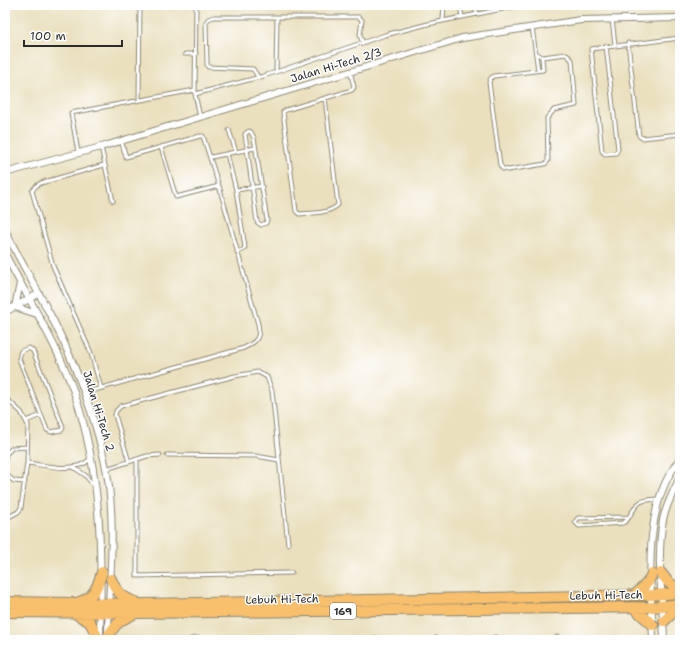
<svg xmlns="http://www.w3.org/2000/svg" width="685" height="645" font-family="'Shantell Sans',sans-serif">
<style>
.lines{fill:none;stroke-linecap:round;stroke-linejoin:round}
.lane-casing{stroke:#8a8674;stroke-width:5}
.street-casing{stroke:#8a8674;stroke-width:8}
.primary-casing{stroke:#8a8674;stroke-width:12}
.lane{stroke:#fff;stroke-width:3}
.street{stroke:#fff;stroke-width:6}
.primary{stroke:#f8bf6c;stroke-width:10}
.labels{text-anchor:middle;stroke-width:3;stroke-linejoin:round;paint-order:stroke}
.shield{fill:#fff;stroke:#6b6b6b;stroke-width:1}
.shield-label{font-size:10px;font-weight:bold;fill:#2b2b2b}
.street-label{font-size:11px;fill:#2b2b2b;stroke:#fff}
</style>
<rect width="100%" height="100%" fill="#fff"/>
<filter id="ink" filterUnits="userSpaceOnUse"><feTurbulence type="fractalNoise" baseFrequency=".025" numOctaves="2"/><feDisplacementMap in="SourceGraphic" scale="8" xChannelSelector="R" yChannelSelector="G"/><feConvolveMatrix kernelMatrix="1 2 1 2 8 2 1 2 1" color-interpolation-filters="sRGB"/></filter>
<filter id="wash" filterUnits="userSpaceOnUse"><feTurbulence type="fractalNoise" baseFrequency=".012" numOctaves="4" result="noise"/><feDisplacementMap in="SourceGraphic" scale="16" xChannelSelector="R" yChannelSelector="G"/><feGaussianBlur stdDeviation="0.9" result="paint"/><feColorMatrix in="noise" values="0 0 0 0 0 0 0 0 0 0 0 0 0 0 0 0 0 1.4 0 .05"/><feComposite in="paint" operator="in"/></filter>
<g filter="url(#wash)">
<rect width="100%" height="100%" fill="#eae0be"/>
</g>
<g filter="url(#ink)">
<g class="lines">
<defs>
<path id="lane" d="M196 5 195 94 200 117
M460 5 462 17
M473 5 477 13
M612 19 615 45
M443 20 444 5
M532 27 538 70
M628 43 639 136 642 138 680 134
M606 46 618 149 616 153 605 154 602 151 591 49 680 38
M536 53 542 57 566 54 572 60 576 105 554 110 547 118 548 161 545 164 508 170 503 169 500 165 489 82 491 78 494 76 543 70 542 57
M185 54H196
M276 72 277 17
M258 77 253 69 208 67 207 64 206 23 208 19 214 17H359L362 20 360 35 363 44
M195 94 264 76 385 35 428 24 522 5
M325 98 338 205C328 214 312 213 299 214L296 211 283 112 286 110 352 90 354 87 350 71
M139 100 140 5
M229 130 236 152
M249 131 251 132 254 138 267 220 266 223 261 225 257 222 245 134Z
M121 140 126 157 200 136H203L219 186 176 197 161 147
M101 147 113 201
M78 152 71 113 195 90
M227 154 236 190 245 247 243 250 237 252
M211 157 255 148
M236 190 262 186
M29 348 33 351 63 427 62 430 51 432 47 430 19 359 21 351Z
M101 388 91 353 53 266 32 191 36 186 41 183 104 165
M84 393 244 348C256 342 261 338 258 324L219 186
M5 401H9L21 412 28 425 27 463 21 508 18 512 5 519
M26 421 41 415
M167 455 256 456 279 460
M137 459V576L292 573
M5 461 6 454 12 448 27 447
M129 462 115 415 116 411 121 406 235 376 258 372 267 377 272 391 288 544
M27 463C45 465 76 474 90 459
M73 467 85 475 94 486
M106 469 147 456 160 455
M5 474 14 481 25 482
M629 517 578 518 575 522 579 526 623 523C626 521 628 520 629 517 639 500 640 500 659 499
M495 637V640
M557 637V640
M377 638V640
M436 638V640
M615 638 616 640
M147 640H162
M189 640 194 638 224 640
M283 640V639"/>
<path id="street" d="M5 173 101 147 462 38 581 20 680 18
M5 230C21 263 40 294 56 326 78 371 96 419 106 468 117 523 109 580 108 634
M5 254C28 299 57 344 74 392 102 474 102 553 100 639
M20 283 15 307 37 314
M5 312 38 294
M653 640C651 582 641 507 680 459
M664 640C663 601 656 559 663 520 666 505 674 491 680 477"/>
<path id="primary" d="M661 573 668 582 680 590
M111 579C116 592 123 598 136 602
M635 595 648 582 652 574
M5 602 141 604 652 595 680 593
M79 602C94 598 98 586 102 572
M633 607 653 625
M5 612 136 613 652 607 680 604
M76 614 90 622 99 640
M664 621 680 606
M108 637C114 625 120 620 132 615"/>
</defs>
<use href="#lane" class="lane-casing"/>
<use href="#street" class="street-casing"/>
<use href="#primary" class="primary-casing"/>
<use href="#lane" class="lane"/>
<use href="#street" class="street"/>
<use href="#primary" class="primary"/>
</g>
</g>
<g class="labels">
<rect class="shield" x="330" y="603" width="26" height="16" rx="3"/>
<g class="shield-label">
<text x="343" y="615">169</text>
</g>
<g class="street-label">
<text transform="translate(336 65) rotate(-17)" y="4">Jalan Hi-Tech 2/3</text>
<text transform="translate(99 411) rotate(73)" y="4">Jalan Hi-Tech 2</text>
<text transform="translate(606 595) rotate(-1)" y="4">Lebuh Hi-Tech</text>
<text transform="translate(282 599) rotate(-1)" y="4">Lebuh Hi-Tech</text>
</g>
</g>
<rect width="685" height="645" fill="none" stroke="#fff" stroke-width="20"/>
<path d="M24 40v6h98v-6" fill="none" stroke="#2b2b2b" stroke-width="2"/>
<text x="30" y="40" font-size="12" fill="#2b2b2b" stroke="#ffffff" stroke-width="3" paint-order="stroke">100 m</text>
</svg>
